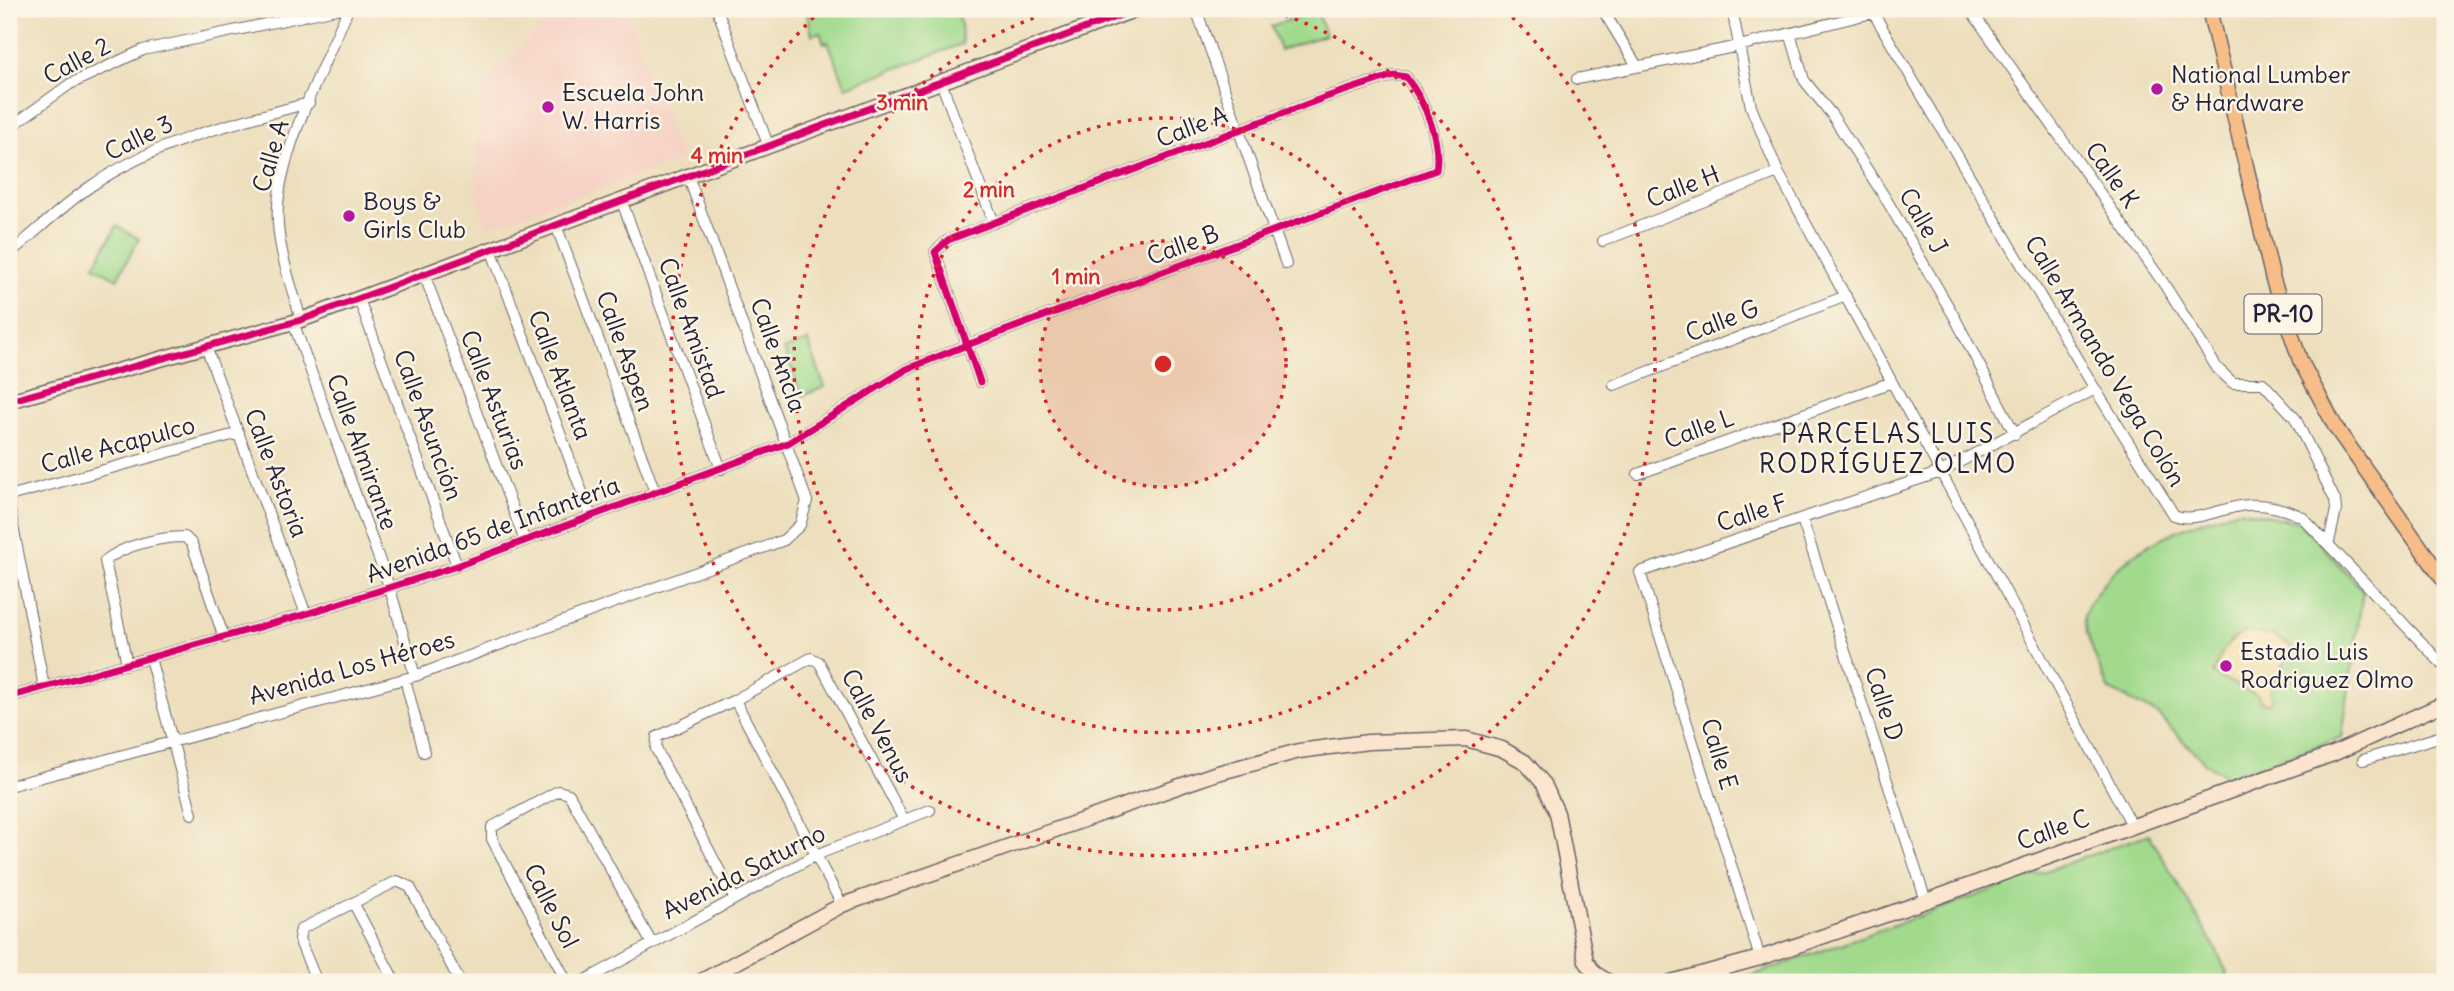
<svg xmlns="http://www.w3.org/2000/svg" width="2454" height="991" font-family="Delius,sans-serif">
<style>
.built{fill:#f6d2c5}
.green{fill:#a1da8d;stroke:#627e64;stroke-width:2}
.sand{fill:#eeda9e;stroke:#887e6c;stroke-width:2}
.lines{fill:none;stroke-linecap:round;stroke-linejoin:round}
.street-casing{stroke:#696468;stroke-width:12}
.secondary-casing{stroke:#696468;stroke-width:17}
.primary-casing{stroke:#696468;stroke-width:17}
.street{stroke:#fff;stroke-width:10}
.secondary{stroke:#fce5cf;stroke-width:14}
.primary{stroke:#f7bd88;stroke-width:14}
.cycleway-casing{stroke:#fcf5e5;stroke-width:11}
.cycleway{stroke:#d6006c;stroke-width:7}
.ring{fill:none;stroke:#d62828;stroke-width:3.5;stroke-dasharray:3.5 7}
.poi-dot{fill:#b5179e;stroke:#fcf5e5;stroke-width:2.5}
.labels{text-anchor:middle;stroke-width:5;stroke-linejoin:round;paint-order:stroke}
.shield{fill:#fcf5e5;stroke:#63616e;stroke-width:2}
.shield-label{font-size:23px;font-weight:bold;fill:#22223b}
.street-label{font-size:24px;fill:#22223b;stroke:#fcf5e5}
.poi-label{font-size:24px;fill:#22223b;stroke:#fcf5e5;text-anchor:start}
.neighbourhood-label{font-size:26px;letter-spacing:2px;fill:#22223b;stroke:#fcf5e5}
.centre{fill:#d62828;stroke:#fcf5e5;stroke-width:3.5}
.ring-label{font-size:21px;text-anchor:middle;font-weight:bold;fill:#d62828;stroke:#fcf5e5;stroke-width:5;stroke-linejoin:round;paint-order:stroke}
</style>
<rect width="100%" height="100%" fill="#fcf5e5"/>
<filter id="ink" filterUnits="userSpaceOnUse"><feTurbulence type="fractalNoise" baseFrequency=".0143" numOctaves="2"/><feDisplacementMap in="SourceGraphic" scale="14" xChannelSelector="R" yChannelSelector="G"/><feConvolveMatrix kernelMatrix="1 2 1 2 8 2 1 2 1" color-interpolation-filters="sRGB"/></filter>
<filter id="wash" filterUnits="userSpaceOnUse"><feTurbulence type="fractalNoise" baseFrequency=".00686" numOctaves="4" result="noise"/><feDisplacementMap in="SourceGraphic" scale="28" xChannelSelector="R" yChannelSelector="G"/><feGaussianBlur stdDeviation="1.57" result="paint"/><feColorMatrix in="noise" values="0 0 0 0 0 0 0 0 0 0 0 0 0 0 0 0 0 1.4 0 .05"/><feComposite in="paint" operator="in"/></filter>
<g filter="url(#wash)">
<rect width="100%" height="100%" fill="#eddfbd"/>
<path class="built" d="M559 9H625L682 160 487 228 476 195V130L480 99 489 79Z"/>
<path class="green" d="M806 9H955L961 25 962 44 846 87 828 42 824 43 820 32 812 35Z
M1317 10 1325 35 1280 50 1271 26Z
M117 226 139 239 117 279 94 266Z
M808 341 825 387 802 396 784 349Z
M2240 510 2299 522 2363 590 2342 737 2229 777 2206 764 2157 714 2108 689C2103 676 2083 630 2084 619 2084 610 2091 601 2095 595 2129 545 2184 524 2240 510Z
M2149 834 2217 951 2231 982H1734Z"/>
<path class="sand" d="M2246 632 2274 636 2293 647 2270 691 2273 699 2268 704 2259 700V696L2213 674C2220 656 2226 639 2246 632Z"/>
</g>
<g filter="url(#ink)">
<g class="lines">
<defs>
<path id="street" d="M717 9 769 147
M1196 9 1286 264
M1732 9 1751 107 1778 172 2132 825
M1871 9 2095 389 2174 515C2195 524 2227 505 2249 505 2266 504 2287 509 2302 517L2445 667
M1970 9 2164 284 2217 368 2233 383H2263L2295 418 2335 500 2336 510 2329 542
M1604 12 1637 66
M1790 33 1804 80 1832 115 1886 199 1955 318 2015 434
M1577 79 1739 46 1888 9
M941 82 994 223
M9 128 70 84 143 50 336 9
M622 202 721 469
M556 225 655 492
M1603 241 1778 172
M491 249 591 516
M9 254C36 232 62 206 91 186 157 141 233 123 309 103
M424 274 525 541
M359 299 457 566
M301 320C291 284 275 243 278 205 282 145 325 65 348 9
M293 322 390 589 415 676
M206 347 306 614
M1614 385 1846 296
M1638 474 1892 382
M9 496 239 433
M9 505 44 687
M1802 519 1926 901
M150 658 192 814
M127 664 105 561C123 545 161 537 185 537L192 544 224 638
M405 679 424 752
M9 697 306 614 457 566 788 443 907 369 967 345 1436 170C1441 139 1425 102 1406 77L1394 75 1326 97 948 240 935 252 980 382
M735 700 842 905
M2363 760 2445 735
M9 786 415 676 784 540 800 525 807 501 688 176
M734 898 656 749 657 737 735 700 811 658 819 662 904 820
M354 904 395 982
M1760 958 1640 572 1941 472 2095 389
M208 981 209 982
M317 982 299 939 301 929 397 881 410 887 460 982
M567 982 492 839V827L558 791 569 794 652 944
M582 982 816 855 930 810"/>
<path id="secondary" d="M9 401 301 320 1137 9
M700 982 842 905 1214 774 1299 751 1368 742 1466 739 1502 749 1525 762 1544 784 1557 813 1586 961 1594 973 1609 982
M1671 982 1760 958 1926 901 2333 754 2445 703"/>
<path id="primary" d="M2209 9 2273 280 2300 360 2336 428 2445 582"/>
</defs>
<use href="#street" class="street-casing"/>
<use href="#secondary" class="secondary-casing"/>
<use href="#primary" class="primary-casing"/>
<use href="#street" class="street"/>
<use href="#secondary" class="secondary"/>
<use href="#primary" class="primary"/>
<defs>
<path id="cycleway" d="M9 401 301 320 1137 9
M9 697 306 614 457 566 788 443 907 369 967 345 1436 170C1441 139 1425 102 1406 77L1394 75 1326 97 948 240 935 252 980 382"/>
</defs>
<use href="#cycleway" class="cycleway-casing"/>
<use href="#cycleway" class="cycleway"/>
</g>
</g>
<circle cx="1163" cy="364" r="123" fill="#d62828" fill-opacity=".12"/>
<g class="ring">
<circle cx="1163" cy="364" r="123"/>
<circle cx="1163" cy="364" r="246"/>
<path d="M1265 9A369 369 0 1 1 1061 9"/>
<path d="M1505 10A492 492 0 1 1 821 10"/>
</g>
<g class="poi-dot">
<circle cx="2157" cy="89" r="7"/>
<circle cx="548" cy="107" r="7"/>
<circle cx="349" cy="216" r="7"/>
<circle cx="2226" cy="666" r="7"/>
</g>
<g class="labels">
<rect class="shield" x="2244.5" y="294.5" width="77" height="39" rx="5"/>
<g class="shield-label">
<text x="2283" y="322">PR-10</text>
</g>
<g class="street-label">
<text transform="translate(77 61) rotate(-28)" y="8">Calle 2</text>
<text transform="translate(1192 127) rotate(-21)" y="8">Calle A</text>
<text transform="translate(139 138) rotate(-26)" y="8">Calle 3</text>
<text transform="translate(271 156) rotate(-74)" y="8">Calle A</text>
<text transform="translate(2112 175) rotate(55)" y="8">Calle K</text>
<text transform="translate(1683 187) rotate(-21)" y="8">Calle H</text>
<text transform="translate(1923 221) rotate(60)" y="8">Calle J</text>
<text transform="translate(1183 245) rotate(-20)" y="8">Calle B</text>
<text transform="translate(1722 321) rotate(-21)" y="8">Calle G</text>
<text transform="translate(691 328) rotate(70)" y="8">Calle Amistad</text>
<text transform="translate(625 351) rotate(70)" y="8">Calle Aspen</text>
<text transform="translate(778 355) rotate(70)" y="8">Calle Ancla</text>
<text transform="translate(2105 361) rotate(59)" y="8">Calle Armando Vega Colón</text>
<text transform="translate(560 375) rotate(69)" y="8">Calle Atlanta</text>
<text transform="translate(494 400) rotate(69)" y="8">Calle Asturias</text>
<text transform="translate(428 425) rotate(70)" y="8">Calle Asunción</text>
<text transform="translate(1699 429) rotate(-20)" y="8">Calle L</text>
<text transform="translate(118 445) rotate(-15)" y="8">Calle Acapulco</text>
<text transform="translate(362 452) rotate(70)" y="8">Calle Almirante</text>
<text transform="translate(276 473) rotate(69)" y="8">Calle Astoria</text>
<text transform="translate(1752 513) rotate(-18)" y="8">Calle F</text>
<text transform="translate(493 530) rotate(-20)" y="8">Avenida 65 de Infantería</text>
<text transform="translate(352 668) rotate(-16)" y="8">Avenida Los Héroes</text>
<text transform="translate(1884 704) rotate(72)" y="8">Calle D</text>
<text transform="translate(877 726) rotate(62)" y="8">Calle Venus</text>
<text transform="translate(1719 754) rotate(73)" y="8">Calle E</text>
<text transform="translate(2053 830) rotate(-20)" y="8">Calle C</text>
<text transform="translate(744 872) rotate(-27)" y="8">Avenida Saturno</text>
<text transform="translate(551 906) rotate(63)" y="8">Calle Sol</text>
</g>
<g class="poi-label">
<text x="2171" y="83">National Lumber<tspan x="2171" dy="28">&amp; Hardware</tspan></text>
<text x="562" y="101">Escuela John<tspan x="562" dy="28">W. Harris</tspan></text>
<text x="363" y="210">Boys &amp;<tspan x="363" dy="28">Girls Club</tspan></text>
<text x="2240" y="660">Estadio Luis<tspan x="2240" dy="28">Rodriguez Olmo</tspan></text>
</g>
<g class="neighbourhood-label">
<text x="1888" y="443">PARCELAS LUIS<tspan x="1888" dy="30">RODRÍGUEZ OLMO</tspan></text>
</g>
</g>
<circle cx="1163" cy="364" r="10" class="centre"/>
<g class="ring-label">
<text x="902" y="110">3 min</text>
<text x="717" y="163">4 min</text>
<text x="989" y="197">2 min</text>
<text x="1076" y="284">1 min</text>
</g>
<rect width="2454" height="991" fill="none" stroke="#fcf5e5" stroke-width="35"/>
</svg>
